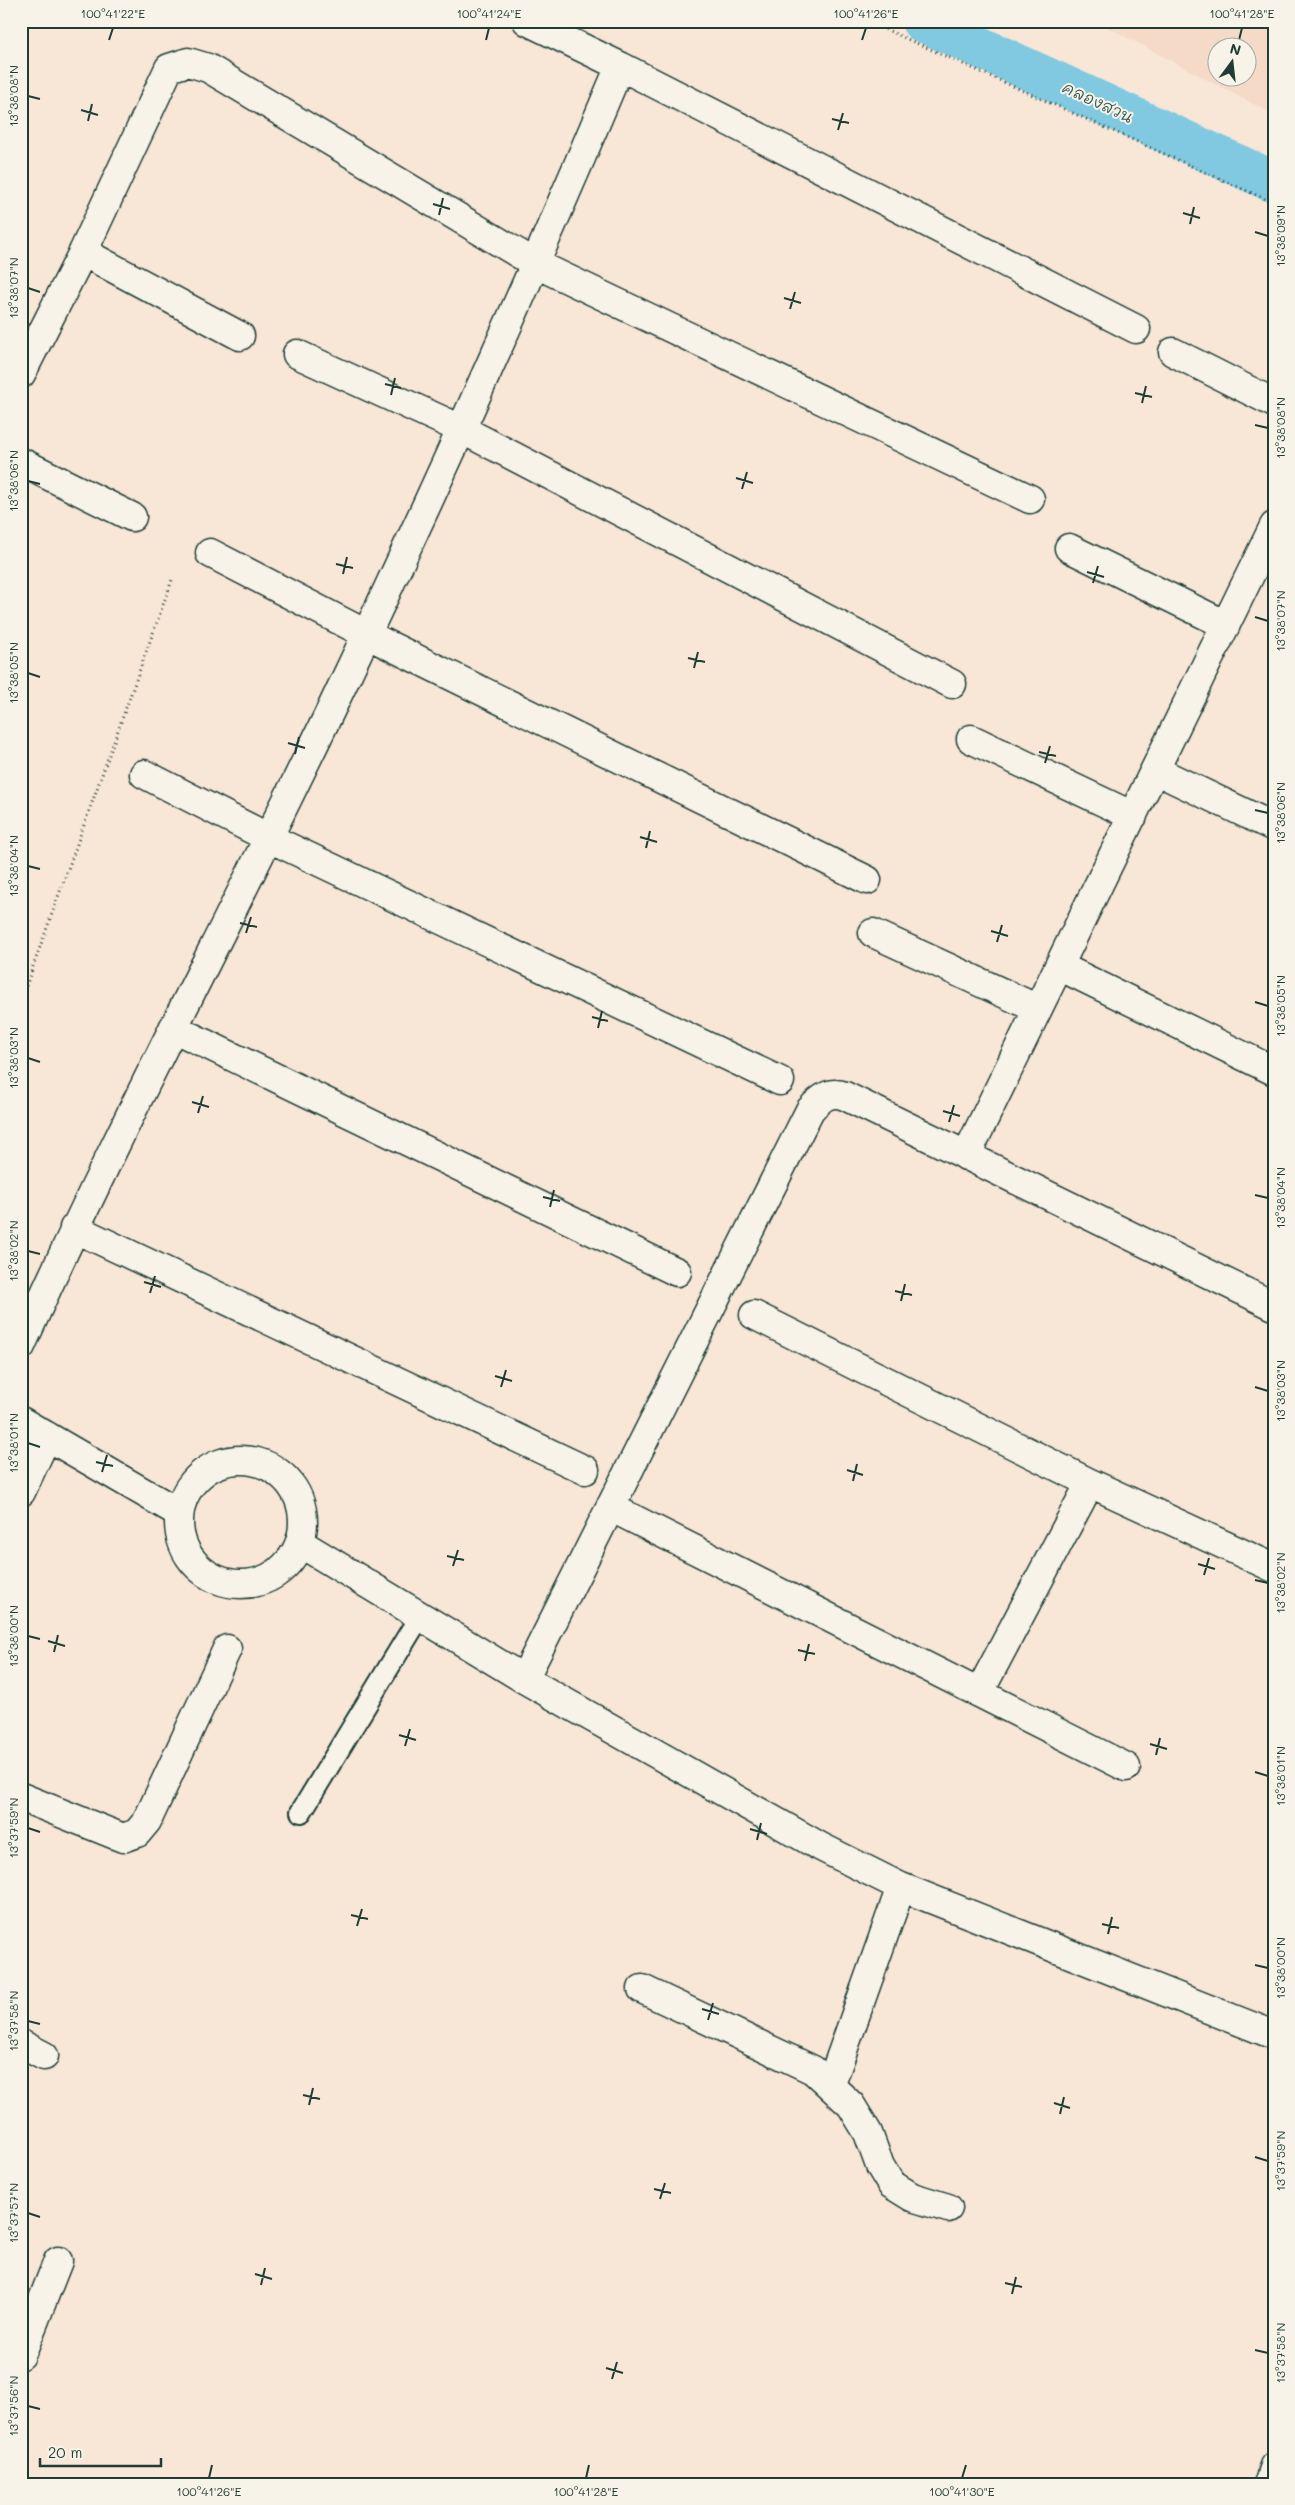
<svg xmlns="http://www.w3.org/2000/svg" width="1295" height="2505" font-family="Mali,'Playpen Sans Thai',sans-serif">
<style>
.built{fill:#f5dac8;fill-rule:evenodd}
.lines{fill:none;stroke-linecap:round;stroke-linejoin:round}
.canal{stroke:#80c9e1;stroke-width:42}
.lane-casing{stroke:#1f3d34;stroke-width:24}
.street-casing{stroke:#1f3d34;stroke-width:31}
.path{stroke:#1f3d34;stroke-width:3;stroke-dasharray:1 4;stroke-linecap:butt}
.lane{stroke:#f7f3e8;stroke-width:20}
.street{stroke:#f7f3e8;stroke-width:28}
.ticks{fill:none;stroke:#1f3d34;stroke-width:2}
.labels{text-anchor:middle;stroke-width:4;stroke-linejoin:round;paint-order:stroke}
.water-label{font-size:16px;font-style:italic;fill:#325957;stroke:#f7f3e8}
.neatline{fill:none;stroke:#1f3d34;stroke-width:2}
.ticks-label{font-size:12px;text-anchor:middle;fill:#1f3d34}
</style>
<rect width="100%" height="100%" fill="#f8e6d7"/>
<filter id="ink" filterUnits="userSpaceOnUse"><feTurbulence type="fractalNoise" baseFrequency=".02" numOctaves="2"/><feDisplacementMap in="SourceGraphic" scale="10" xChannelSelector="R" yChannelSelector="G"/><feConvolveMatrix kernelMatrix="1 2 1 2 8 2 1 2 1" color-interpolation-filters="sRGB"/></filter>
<g filter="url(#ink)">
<path class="built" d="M1096 21H1274V115ZM1218 48H1248V78H1218Z"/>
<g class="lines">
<path class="canal" d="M922 21 1274 182"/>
<defs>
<path id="lane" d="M301 1812 420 1616"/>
<path id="street" d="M620 66 1136 329
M83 252 240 336
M1173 352 1274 403
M297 354 461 429 952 684
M21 374 83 252 169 68 188 62 208 68 536 264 1030 499
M21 462 132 517
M1069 548 1226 625
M210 553 366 634 867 880
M971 739 1133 816
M1155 770 1274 827
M144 774 267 837 780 1081
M873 933 1038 1009
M1059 966 1274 1071
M173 1028 677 1272
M966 1156 1274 526
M74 1228 585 1470
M754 1315 1090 1483 1274 1568
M21 1346C119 1127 232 917 335 701 435 491 530 280 620 66L527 21
M21 1421 179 1513
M179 1522a62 62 0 1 1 124 0a62 62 0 1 1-124 0Z
M21 1492 47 1436
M610 1507 1126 1767
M300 1543 524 1679 819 1846 901 1887 1274 2035
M524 1679 810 1110C821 1098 830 1090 845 1096L1274 1306
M979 1693 1090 1483
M21 1797 123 1838 137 1833 147 1821 227 1649
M642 1989 813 2070 851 2105 868 2133 880 2166 891 2184 912 2197 948 2208
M21 2044 44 2056
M831 2084 901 1887
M21 2355 58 2261
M1268 2484 1274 2466"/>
</defs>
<use href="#lane" class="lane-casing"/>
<use href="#street" class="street-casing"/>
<path class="path" d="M867 21 1274 203
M21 1000 172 580"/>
<use href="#lane" class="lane"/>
<use href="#street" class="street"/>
</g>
</g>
<path class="ticks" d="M109 40 113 28M486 40 489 28M862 40 866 28M1239 40 1242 28M28 96 40 99M81 110 98 115M832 119 849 123M88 121 92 104M838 130 843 113M433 204 450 209M1183 213 1200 218M439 215 443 198M1190 224 1194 207M1255 232 1268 236M28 288 40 292M784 298 801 303M790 309 795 292M385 384 401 388M1135 393 1152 397M391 395 395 378M1142 403 1146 386M1255 425 1268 428M736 478 753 483M28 481 40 484M742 489 747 472M336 564 353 568M1087 572 1104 577M343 574 347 557M1093 583 1098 566M1255 617 1268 621M688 658 705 662M694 668 698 652M28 673 40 677M288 743 305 748M1039 752 1056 756M295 754 299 737M1045 763 1050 746M1255 810 1268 813M640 837 657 842M646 848 650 831M28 866 40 869M240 923 257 927M991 931 1008 936M246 933 251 917M997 942 1002 925M1255 1002 1268 1006M592 1017 608 1021M598 1028 602 1011M28 1058 40 1062M192 1102 209 1107M943 1111 960 1116M198 1113 203 1096M949 1122 954 1105M1255 1195 1268 1198M543 1197 560 1201M550 1207 554 1190M28 1251 40 1254M144 1282 161 1287M895 1291 912 1295M150 1293 155 1276M901 1301 905 1284M495 1376 512 1381M501 1387 506 1370M1255 1387 1268 1391M28 1443 40 1447M96 1462 113 1466M847 1470 863 1475M102 1472 107 1455M853 1481 857 1464M447 1556 464 1560M1198 1564 1215 1569M453 1566 458 1550M1204 1575 1209 1558M1255 1580 1268 1583M28 1636 40 1639M48 1641 65 1646M798 1650 815 1654M54 1652 58 1635M805 1661 809 1644M399 1735 416 1740M1150 1744 1167 1749M405 1746 410 1729M1156 1755 1160 1738M1255 1772 1268 1776M28 1828 40 1832M750 1829 767 1834M757 1840 761 1823M351 1915 368 1919M1102 1924 1119 1928M357 1926 362 1909M1108 1934 1112 1917M1255 1965 1268 1968M702 2009 719 2014M708 2020 713 2003M28 2021 40 2024M303 2095 320 2099M1054 2103 1070 2108M309 2105 313 2088M1060 2114 1064 2097M1255 2157 1268 2161M654 2189 671 2193M660 2199 665 2183M28 2213 40 2217M255 2274 272 2279M1005 2283 1022 2287M261 2285 265 2268M1012 2294 1016 2277M1255 2350 1268 2353M606 2368 623 2373M612 2379 617 2362M28 2406 40 2409M209 2478 212 2465M586 2478 589 2465M962 2478 966 2465"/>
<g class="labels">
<g class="water-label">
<text transform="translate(1098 102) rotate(25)" y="6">คลองสวน</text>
</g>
</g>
<rect width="1295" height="2505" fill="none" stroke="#f7f3e8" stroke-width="55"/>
<g transform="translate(1232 62) rotate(15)"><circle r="24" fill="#f7f3e8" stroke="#a1aaa0"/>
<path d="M0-4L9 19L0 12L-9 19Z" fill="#1f3d34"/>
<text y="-8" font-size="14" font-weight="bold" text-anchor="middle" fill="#1f3d34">N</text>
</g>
<path d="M40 2458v8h121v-8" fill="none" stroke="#1f3d34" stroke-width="2.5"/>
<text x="48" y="2458" font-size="15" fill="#1f3d34" stroke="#f7f3e8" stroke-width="4" paint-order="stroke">20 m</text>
<rect x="28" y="28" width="1240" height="2450" class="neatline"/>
<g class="ticks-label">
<text x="113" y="18">100°41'22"E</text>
<text x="489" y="18">100°41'24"E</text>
<text x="866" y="18">100°41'26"E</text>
<text x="1242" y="18">100°41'28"E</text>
<text transform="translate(14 96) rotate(-90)" y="4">13°38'08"N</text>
<text transform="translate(1281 236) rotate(-90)" y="4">13°38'09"N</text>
<text transform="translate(14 288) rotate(-90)" y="4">13°38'07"N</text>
<text transform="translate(1281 428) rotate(-90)" y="4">13°38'08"N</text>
<text transform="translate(14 481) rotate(-90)" y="4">13°38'06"N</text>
<text transform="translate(1281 621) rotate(-90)" y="4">13°38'07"N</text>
<text transform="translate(14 673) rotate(-90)" y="4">13°38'05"N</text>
<text transform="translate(1281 813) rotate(-90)" y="4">13°38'06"N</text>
<text transform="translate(14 866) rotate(-90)" y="4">13°38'04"N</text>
<text transform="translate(1281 1006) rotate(-90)" y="4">13°38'05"N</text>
<text transform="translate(14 1058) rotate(-90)" y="4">13°38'03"N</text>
<text transform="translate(1281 1198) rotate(-90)" y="4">13°38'04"N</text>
<text transform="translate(14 1251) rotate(-90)" y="4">13°38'02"N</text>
<text transform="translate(1281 1391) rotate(-90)" y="4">13°38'03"N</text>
<text transform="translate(14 1443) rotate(-90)" y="4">13°38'01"N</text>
<text transform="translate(1281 1583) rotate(-90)" y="4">13°38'02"N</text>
<text transform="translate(14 1636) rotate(-90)" y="4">13°38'00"N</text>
<text transform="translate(1281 1776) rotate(-90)" y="4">13°38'01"N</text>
<text transform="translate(14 1828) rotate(-90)" y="4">13°37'59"N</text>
<text transform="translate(1281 1968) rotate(-90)" y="4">13°38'00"N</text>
<text transform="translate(14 2021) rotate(-90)" y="4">13°37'58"N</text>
<text transform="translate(1281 2161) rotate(-90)" y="4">13°37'59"N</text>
<text transform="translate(14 2213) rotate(-90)" y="4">13°37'57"N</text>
<text transform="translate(1281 2353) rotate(-90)" y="4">13°37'58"N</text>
<text transform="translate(14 2406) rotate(-90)" y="4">13°37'56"N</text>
<text x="209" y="2496">100°41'26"E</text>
<text x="586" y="2496">100°41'28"E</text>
<text x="962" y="2496">100°41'30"E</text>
</g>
</svg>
